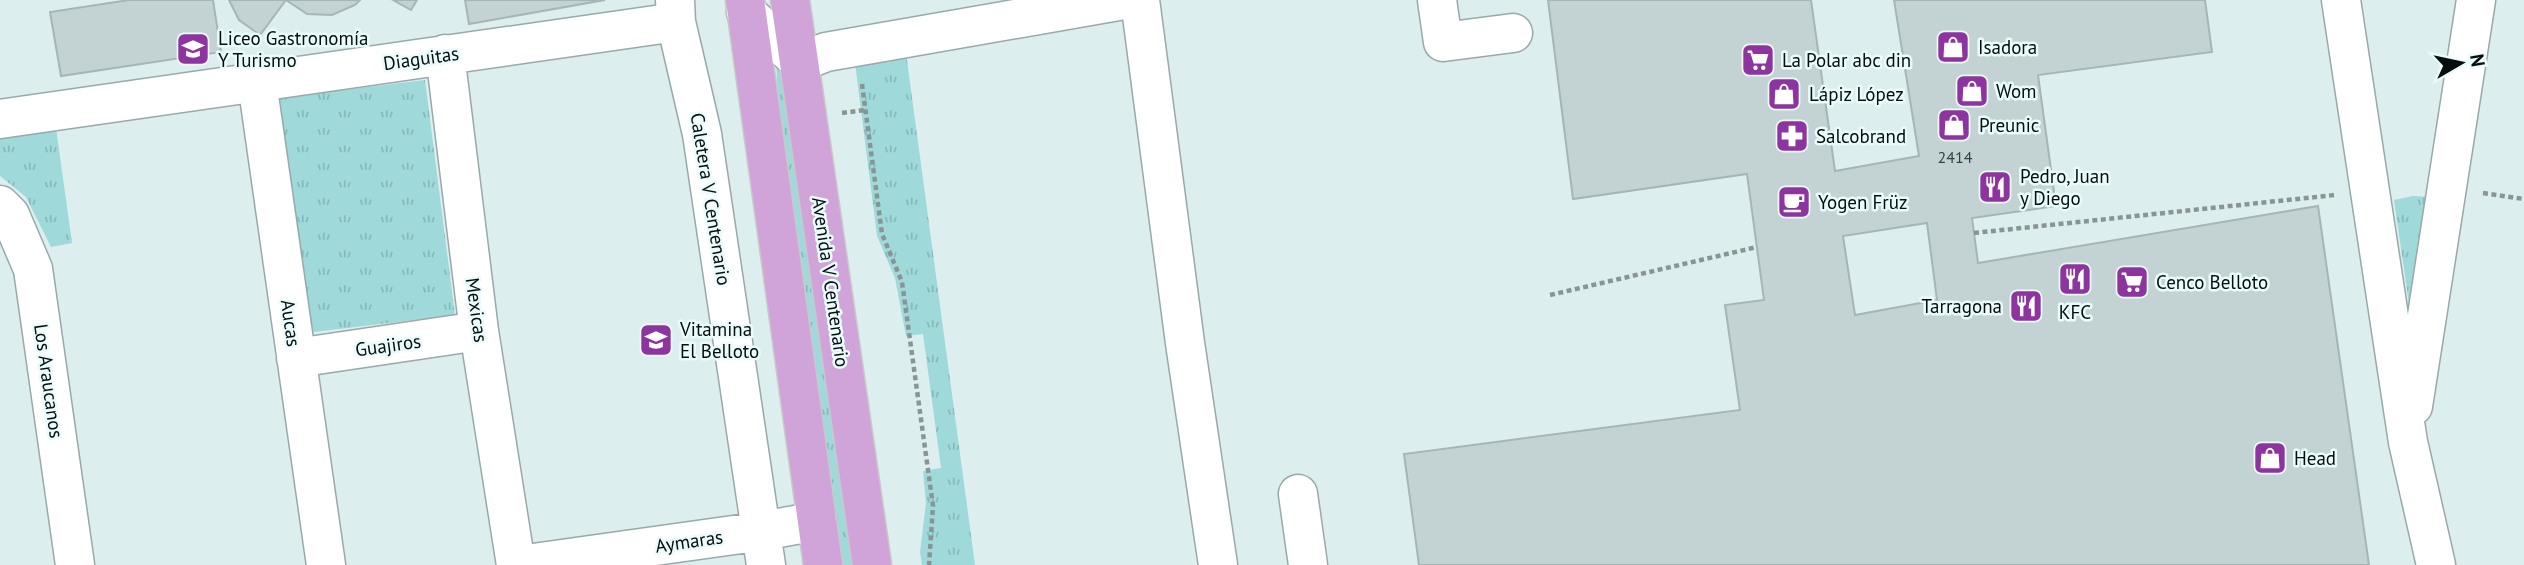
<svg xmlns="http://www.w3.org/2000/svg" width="2524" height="565" font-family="'PT Sans',sans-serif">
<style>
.grass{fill:url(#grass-tufts)}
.building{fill:#c3d3d3;stroke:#a6b6b6;stroke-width:2;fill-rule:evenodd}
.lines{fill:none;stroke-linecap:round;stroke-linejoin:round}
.minor-casing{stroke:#99a9a9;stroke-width:41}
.major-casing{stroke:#c8caca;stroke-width:41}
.path{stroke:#899595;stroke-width:4.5;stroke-dasharray:5 3.5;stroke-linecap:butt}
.minor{stroke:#fff;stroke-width:38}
.major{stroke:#d0a4d9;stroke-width:38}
.labels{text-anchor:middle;stroke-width:5;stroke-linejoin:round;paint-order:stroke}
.number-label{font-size:16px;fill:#363e3e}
.poi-label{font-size:19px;fill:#070c0c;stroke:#eafbfb;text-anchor:start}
.street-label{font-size:19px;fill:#070c0c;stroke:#eafbfb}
</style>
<defs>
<pattern id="grass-tufts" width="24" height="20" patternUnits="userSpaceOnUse" patternTransform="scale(1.75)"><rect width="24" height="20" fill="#9fd9da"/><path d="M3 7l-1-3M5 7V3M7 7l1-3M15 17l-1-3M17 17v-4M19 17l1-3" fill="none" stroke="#87b9ba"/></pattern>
</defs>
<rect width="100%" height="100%" fill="#dee"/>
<path class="grass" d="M906 53 975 565H922L920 552 926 503 923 471 941 468 923 334 906 336 895 278 877 236 855 63Z
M776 59 788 66 856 565H842L778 100Z
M425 80 455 315 306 333 278 98Z
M56 128 72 243 51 247 26 197 0 176V136Z
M2413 196 2432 197 2410 311 2394 200Z"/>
<path class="building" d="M129 0H213L221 52 61 76 50 12Z
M229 0H360L355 5 332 15 307 14 286 0 260 35 239 20Z
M393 0H417L411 10Z
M465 0H605L469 24Z
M1548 0H1811L1835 171 1919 156 1894 0H2205L2212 52 2038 75 2056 206 1972 218 1978 263 2318 206 2369 565H1419L1404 454 1740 410 1725 305 1764 300 1747 174 1573 199ZM1927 223 1937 300 1855 315 1843 236Z"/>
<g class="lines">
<defs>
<path id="minor" d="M675 0 676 22 702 134 766 565
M1140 0 1185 343 1218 565
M1437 0 1443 42 1513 33
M2341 0 2408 442 2436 565
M746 12 800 62 826 52 1124 0
M445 54 479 331 516 565
M257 82 326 565
M0 119 676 22
M0 205 10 215 33 269 75 565
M296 358 479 331
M2413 406 2476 0
M1298 494 1308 565
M519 565 762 531 817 521"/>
<path id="major" d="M745 0 823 565
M790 0 872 565"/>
</defs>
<use href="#minor" class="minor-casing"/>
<use href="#major" class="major-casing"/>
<path class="path" d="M862 84 882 234 902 282 933 506 929 565
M842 113 865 110
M2483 193 2524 199
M1974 233 2335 195
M1550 295 1757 247"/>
<use href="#minor" class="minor"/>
<use href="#major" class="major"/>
</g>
<defs>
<symbol id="shop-square" viewBox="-11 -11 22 22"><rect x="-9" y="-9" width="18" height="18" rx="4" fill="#8e34a0" stroke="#eafbfb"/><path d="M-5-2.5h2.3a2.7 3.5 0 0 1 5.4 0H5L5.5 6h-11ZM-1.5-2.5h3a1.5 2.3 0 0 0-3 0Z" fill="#fff"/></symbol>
<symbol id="school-square" viewBox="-11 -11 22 22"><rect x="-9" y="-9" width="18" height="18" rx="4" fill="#8e34a0" stroke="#eafbfb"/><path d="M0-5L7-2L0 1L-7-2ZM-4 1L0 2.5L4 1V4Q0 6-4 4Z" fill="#fff"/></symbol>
<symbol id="supermarket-square" viewBox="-11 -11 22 22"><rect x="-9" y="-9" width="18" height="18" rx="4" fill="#8e34a0" stroke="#eafbfb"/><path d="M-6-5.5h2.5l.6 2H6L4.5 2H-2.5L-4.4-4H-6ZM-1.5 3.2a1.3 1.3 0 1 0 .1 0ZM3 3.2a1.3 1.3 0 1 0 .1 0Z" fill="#fff"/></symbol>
<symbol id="pharmacy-square" viewBox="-11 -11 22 22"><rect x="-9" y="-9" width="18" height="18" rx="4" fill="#8e34a0" stroke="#eafbfb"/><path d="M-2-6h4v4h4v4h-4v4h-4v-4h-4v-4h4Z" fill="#fff"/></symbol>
<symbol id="restaurant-square" viewBox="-11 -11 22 22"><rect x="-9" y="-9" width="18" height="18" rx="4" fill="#8e34a0" stroke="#eafbfb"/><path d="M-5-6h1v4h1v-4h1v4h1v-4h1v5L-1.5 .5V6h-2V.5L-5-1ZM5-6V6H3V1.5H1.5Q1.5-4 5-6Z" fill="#fff"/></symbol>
<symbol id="cafe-square" viewBox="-11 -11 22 22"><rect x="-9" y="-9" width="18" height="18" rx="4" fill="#8e34a0" stroke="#eafbfb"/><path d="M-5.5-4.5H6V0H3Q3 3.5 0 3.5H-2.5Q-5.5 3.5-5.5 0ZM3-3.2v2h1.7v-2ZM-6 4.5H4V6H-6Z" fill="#fff"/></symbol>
</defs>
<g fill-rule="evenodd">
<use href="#shop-square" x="1934" y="28" width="38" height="38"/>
<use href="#school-square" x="174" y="30" width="38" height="38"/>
<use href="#supermarket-square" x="1739" y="41" width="38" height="38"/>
<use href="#shop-square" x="1953" y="72" width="38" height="38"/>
<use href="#shop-square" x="1765" y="75" width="38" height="38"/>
<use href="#shop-square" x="1935" y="106" width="38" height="38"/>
<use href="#pharmacy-square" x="1773" y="117" width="38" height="38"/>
<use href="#restaurant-square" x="1976" y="168" width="38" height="38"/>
<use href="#cafe-square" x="1775" y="183" width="38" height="38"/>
<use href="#restaurant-square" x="2056" y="260" width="38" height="38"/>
<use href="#supermarket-square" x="2113" y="263" width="38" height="38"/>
<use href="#restaurant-square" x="2007" y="287" width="38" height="38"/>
<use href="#school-square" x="637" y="321" width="38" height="38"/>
<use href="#shop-square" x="2251" y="439" width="38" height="38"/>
</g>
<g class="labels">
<g class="number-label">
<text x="1955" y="163">2414</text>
</g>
<g class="poi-label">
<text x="218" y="45">Liceo Gastronomía<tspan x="218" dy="22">Y Turismo</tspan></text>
<text x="1978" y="54">Isadora</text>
<text x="1782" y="67">La Polar abc din</text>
<text x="1996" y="98">Wom</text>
<text x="1809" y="101">Lápiz López</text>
<text x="1979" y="132">Preunic</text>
<text x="1816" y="143">Salcobrand</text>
<text x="2020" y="183">Pedro, Juan<tspan x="2020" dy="22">y Diego</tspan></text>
<text x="1818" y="209">Yogen Früz</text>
<text x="2156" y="289">Cenco Belloto</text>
<text x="2002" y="313" text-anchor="end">Tarragona</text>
<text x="2075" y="319" text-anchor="middle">KFC</text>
<text x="680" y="336">Vitamina<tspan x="680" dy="22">El Belloto</tspan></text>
<text x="2294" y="465">Head</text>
</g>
<g class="street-label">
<text transform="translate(421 58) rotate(-8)" y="7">Diaguitas</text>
<text transform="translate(711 199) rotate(81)" y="7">Caletera V Centenario</text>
<text transform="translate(831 282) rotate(82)" y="7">Avenida V Centenario</text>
<text transform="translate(477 310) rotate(82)" y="7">Mexicas</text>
<text transform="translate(291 323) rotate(82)" y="7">Aucas</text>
<text transform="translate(388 345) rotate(-8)" y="7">Guajiros</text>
<text transform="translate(49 381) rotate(82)" y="7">Los Araucanos</text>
<text transform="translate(689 541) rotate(-8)" y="7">Aymaras</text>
</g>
</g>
<g transform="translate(2461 63) rotate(81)" stroke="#eafbfb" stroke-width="5" paint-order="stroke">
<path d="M0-5L12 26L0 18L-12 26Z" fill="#070c0c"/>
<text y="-10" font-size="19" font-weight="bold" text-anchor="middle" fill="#070c0c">N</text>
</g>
</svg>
